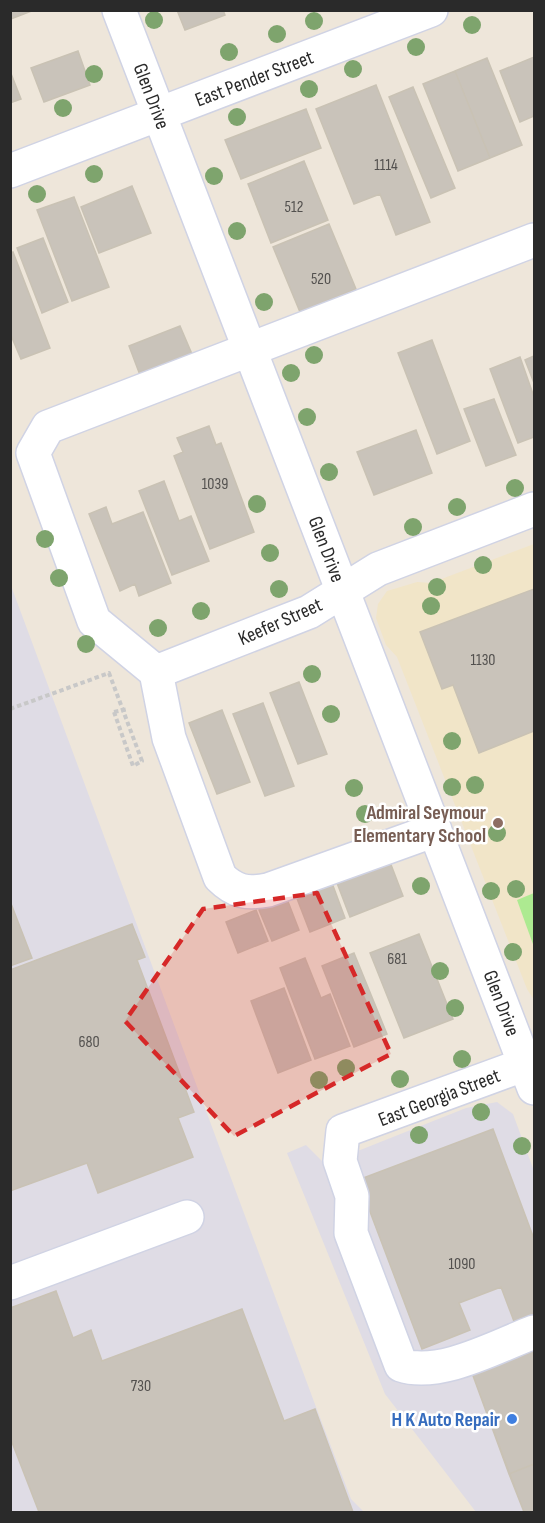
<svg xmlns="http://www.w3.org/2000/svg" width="545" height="1523" font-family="'Sofia Sans Condensed',sans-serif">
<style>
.industrial{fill:#dfdce5}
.education{fill:#f1e5c8}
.green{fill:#adea91}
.building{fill:#c9c3ba;stroke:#c9c2b4;stroke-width:1.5}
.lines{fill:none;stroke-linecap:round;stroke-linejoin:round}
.minor-casing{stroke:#d0d3e4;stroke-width:36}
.path{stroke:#c8c8c8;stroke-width:4;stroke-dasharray:4.5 3;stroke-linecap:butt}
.minor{stroke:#fff;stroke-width:33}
.path-bridge{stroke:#c8c8c8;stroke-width:4;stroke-dasharray:4.5 3;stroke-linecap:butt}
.tree{fill:#7ea46d}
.marked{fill:#d62828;fill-opacity:0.2;stroke:#d62828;stroke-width:4.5;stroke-dasharray:12 8;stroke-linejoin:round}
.education-dot{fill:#8d6e63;stroke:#fff;stroke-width:2}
.shop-dot{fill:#3f7fe0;stroke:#fff;stroke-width:2}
.labels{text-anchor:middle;stroke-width:5;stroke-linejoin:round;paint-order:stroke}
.number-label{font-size:16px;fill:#52504e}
.street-label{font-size:20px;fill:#2a2a2a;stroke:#fff}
.education-label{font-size:20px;font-weight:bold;fill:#785e54;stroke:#fff;text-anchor:end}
.shop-label{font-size:20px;font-weight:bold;fill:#366cbe;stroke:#fff;text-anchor:end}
</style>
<rect width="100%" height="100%" fill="#eee6da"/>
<path class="industrial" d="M10 583 316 1407 351 1499 364 1512H11Z
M497 1102 513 1114 534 1171V1512H476L385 1394 287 1153 306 1145 325 1164 466 1108Z"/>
<path class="education" d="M534 544V1000L527 989 397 657 386 645 376 618 378 604 387 591 417 582 431 583Z"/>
<path class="green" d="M534 893V947L517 900Z"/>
<path class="building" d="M10 10H34L11 19Z
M177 10H223L225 15 185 30Z
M78 51 90 85 44 102 31 68Z
M534 57V116L520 122 500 71Z
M487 58 522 145 490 158 455 71Z
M10 71 21 99 10 103Z
M455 71 490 158 458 171 423 84Z
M376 85 430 222 396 235 380 194 354 204 316 109Z
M413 87 455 188 431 198 389 97Z
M306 109 321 148 241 179 225 140Z
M304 161 328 220 271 243 248 184Z
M132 186 151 233 99 253 81 207Z
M74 197 109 287 72 301 37 210Z
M329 224 356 289 300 312 273 247Z
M43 238 68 302 42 313 17 248Z
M13 252 50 348 21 359 10 333V253Z
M180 326 192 354 140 375 129 346Z
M432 340 470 441 437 454 398 353Z
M534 356V383L525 360Z
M520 357 534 397V437L518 443 490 369Z
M494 399 516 455 486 466 464 409Z
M209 426 216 445 221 443 254 532 210 549 174 456 183 452 177 438Z
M416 430 432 473 374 495 357 452Z
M164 481 179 521 191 516 209 561 172 575 139 491Z
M106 507 112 524 143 512 171 583 139 596 135 584 120 591 89 514Z
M534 589V731L479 753 453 685 442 689 420 632Z
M299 682 327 754 298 764 270 693Z
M263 703 294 786 265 796 233 714Z
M222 710 250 782 217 794 189 723Z
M390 862 403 896 350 917 337 883Z
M332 883 345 918 310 932 296 896Z
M287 899 299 930 272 941 259 910Z
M10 901 32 958 10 966Z
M256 910 268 941 238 953 226 922Z
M132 924 145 957 137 960 194 1112 178 1118 193 1157 98 1193 87 1163 10 1191V970Z
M419 934 453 1019 404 1038 370 953Z
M354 953 387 1034 354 1047 322 966Z
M305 958 321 998 330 994 350 1046 315 1059 280 968Z
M284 988 311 1060 278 1073 251 1001Z
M493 1129 534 1239V1316L515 1324 501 1287 459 1303 470 1330 422 1349 358 1180Z
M56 1291 73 1338 91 1330 102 1361 242 1309 284 1421 315 1409 353 1512H39L10 1437V1308Z
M56 1291 73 1338 91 1330 102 1361 242 1309 284 1421 315 1409 353 1512H39L10 1437V1308Z
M534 1350V1512H524L472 1373Z
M534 1350V1464L509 1474 472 1373Z
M534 1464V1512H524L509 1474Z"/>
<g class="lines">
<defs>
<path id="minor" d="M119 10 534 1088
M10 171 431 10
M156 672 309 612 378 569 534 509
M435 830 268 890C247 894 235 892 220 877L169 738 156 672 94 621 33 453 48 427 534 240
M534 1061 343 1131 340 1161 352 1196 351 1233 401 1365C440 1378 497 1346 534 1332
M10 1283 187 1217"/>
</defs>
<use href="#minor" class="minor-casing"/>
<path class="path" d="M114 712 128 709"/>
<use href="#minor" class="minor"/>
<path class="path-bridge" d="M10 709 109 673 142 761 133 766 114 712"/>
</g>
<g class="tree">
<circle cx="154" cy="20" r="9"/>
<circle cx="314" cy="21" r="9"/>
<circle cx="472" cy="25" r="9"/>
<circle cx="277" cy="34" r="9"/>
<circle cx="416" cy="47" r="9"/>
<circle cx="229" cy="52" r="9"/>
<circle cx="353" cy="69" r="9"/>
<circle cx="94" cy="74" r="9"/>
<circle cx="309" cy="89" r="9"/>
<circle cx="63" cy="108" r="9"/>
<circle cx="237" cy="117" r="9"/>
<circle cx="94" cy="174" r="9"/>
<circle cx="214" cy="176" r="9"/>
<circle cx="37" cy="194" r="9"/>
<circle cx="237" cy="231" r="9"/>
<circle cx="264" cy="302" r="9"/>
<circle cx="314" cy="355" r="9"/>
<circle cx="291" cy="373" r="9"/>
<circle cx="307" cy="417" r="9"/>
<circle cx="329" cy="472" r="9"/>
<circle cx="515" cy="488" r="9"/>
<circle cx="257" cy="504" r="9"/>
<circle cx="457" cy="507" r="9"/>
<circle cx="413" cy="527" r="9"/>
<circle cx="45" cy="539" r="9"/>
<circle cx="270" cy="553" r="9"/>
<circle cx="483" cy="565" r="9"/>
<circle cx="59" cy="578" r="9"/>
<circle cx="437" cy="587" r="9"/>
<circle cx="279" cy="589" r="9"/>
<circle cx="431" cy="606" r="9"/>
<circle cx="201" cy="611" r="9"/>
<circle cx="158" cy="628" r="9"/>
<circle cx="86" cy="644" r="9"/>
<circle cx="312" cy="674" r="9"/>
<circle cx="331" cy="714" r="9"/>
<circle cx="452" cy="741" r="9"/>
<circle cx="475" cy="785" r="9"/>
<circle cx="452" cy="787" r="9"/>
<circle cx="354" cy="788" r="9"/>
<circle cx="365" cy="814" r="9"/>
<circle cx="497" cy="833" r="9"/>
<circle cx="421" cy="886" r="9"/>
<circle cx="516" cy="889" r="9"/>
<circle cx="491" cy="891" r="9"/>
<circle cx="513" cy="952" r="9"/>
<circle cx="440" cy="971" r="9"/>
<circle cx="455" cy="1008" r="9"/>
<circle cx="462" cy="1059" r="9"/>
<circle cx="346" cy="1068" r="9"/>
<circle cx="400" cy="1079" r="9"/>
<circle cx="319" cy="1080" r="9"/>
<circle cx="481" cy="1112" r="9"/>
<circle cx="419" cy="1135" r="9"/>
<circle cx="522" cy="1146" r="9"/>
</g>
<path class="marked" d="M317 893 391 1054 234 1136 125 1021 203 909Z"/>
<circle class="education-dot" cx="498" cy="823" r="6"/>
<circle class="shop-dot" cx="512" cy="1419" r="6"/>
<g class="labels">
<g class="number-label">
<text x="386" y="170">1114</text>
<text x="294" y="212">512</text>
<text x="321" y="284">520</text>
<text x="215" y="489">1039</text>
<text x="483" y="665">1130</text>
<text x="397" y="964">681</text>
<text x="89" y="1047">680</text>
<text x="462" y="1269">1090</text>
<text x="141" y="1391">730</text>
</g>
<g class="street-label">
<text transform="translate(254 78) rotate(-21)" y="7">East Pender Street</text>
<text transform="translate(152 96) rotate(69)" y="7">Glen Drive</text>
<text transform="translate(327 549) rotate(69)" y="7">Glen Drive</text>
<text transform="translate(280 621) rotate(-24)" y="7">Keefer Street</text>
<text transform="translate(502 1003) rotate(69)" y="7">Glen Drive</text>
<text transform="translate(439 1097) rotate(-21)" y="7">East Georgia Street</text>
</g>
<g class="education-label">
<text x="486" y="819">Admiral Seymour<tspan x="486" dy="23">Elementary School</tspan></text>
</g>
<g class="shop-label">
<text x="500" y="1426">H K Auto Repair</text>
</g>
</g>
<rect width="545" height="1523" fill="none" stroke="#2a2a2a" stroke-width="24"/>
</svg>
